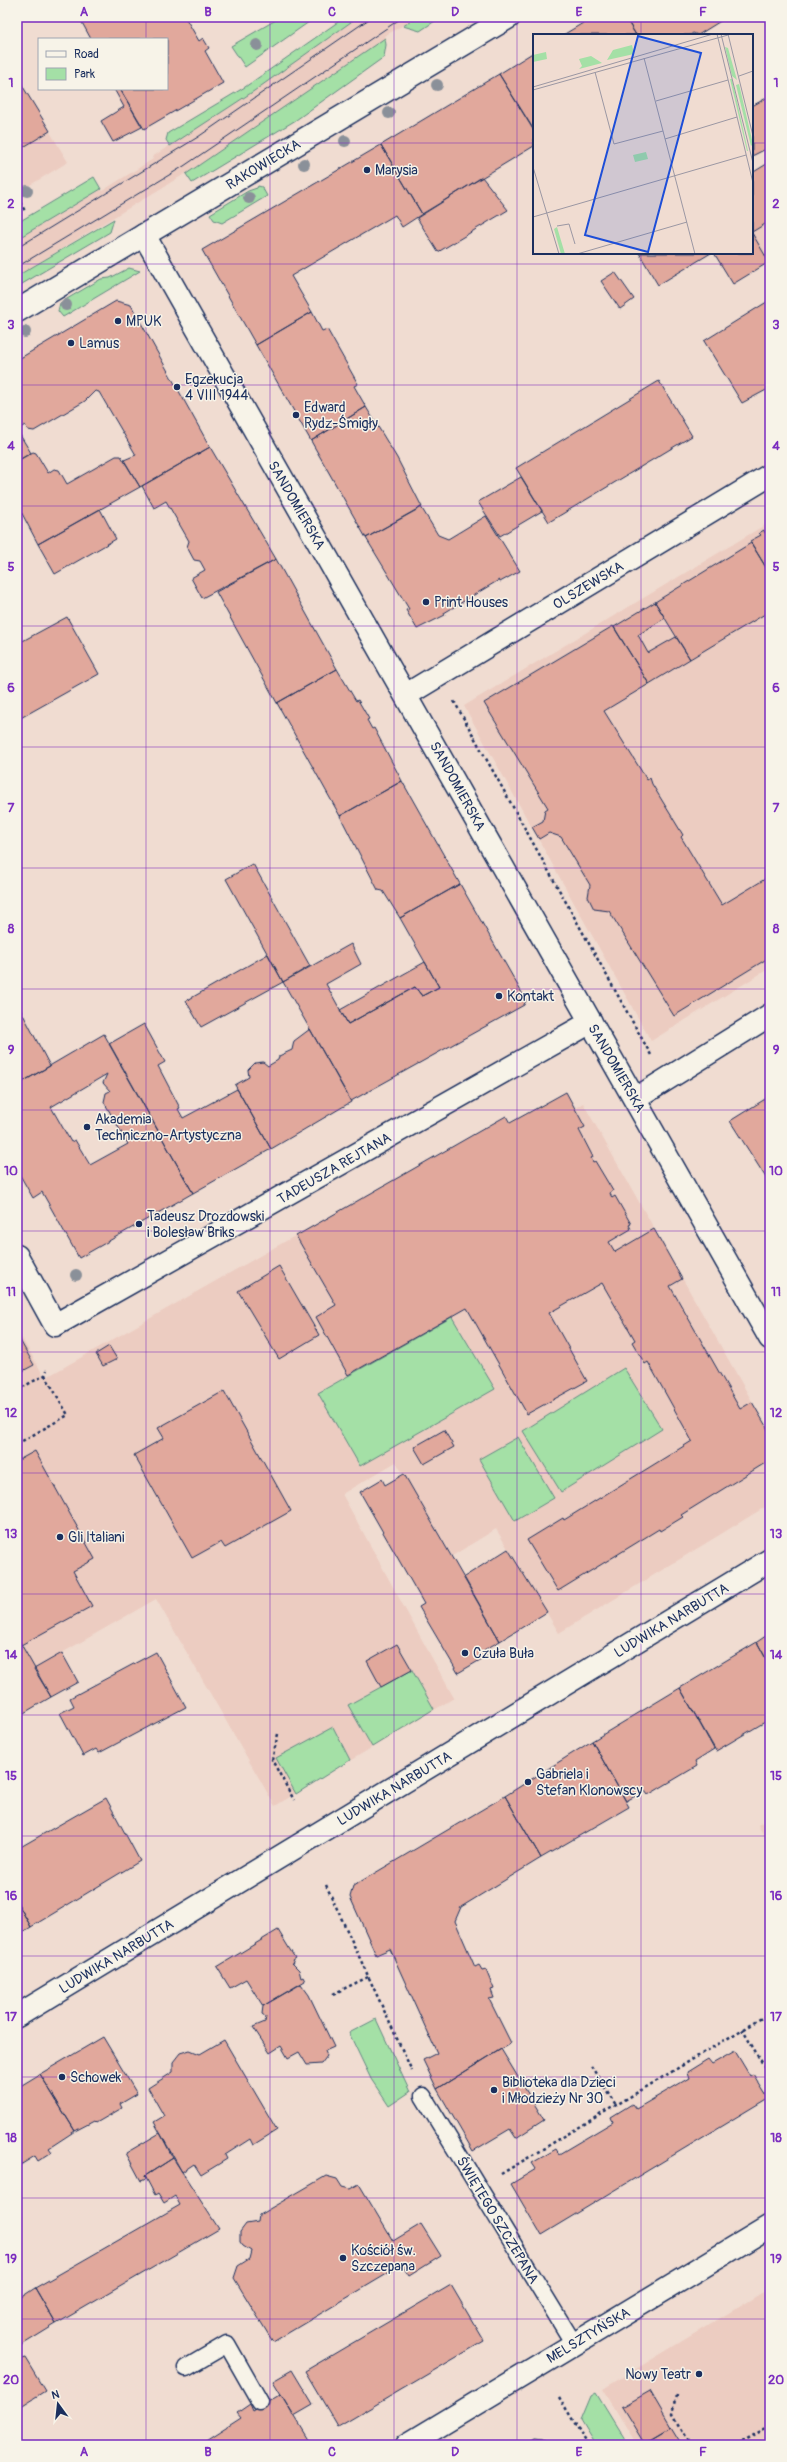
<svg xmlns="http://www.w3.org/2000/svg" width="787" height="2462" font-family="Pangolin,sans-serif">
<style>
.built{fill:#ecccc1}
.green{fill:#a4e0a6;stroke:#608882}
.building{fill:#e1a89c;stroke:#1b2f5e;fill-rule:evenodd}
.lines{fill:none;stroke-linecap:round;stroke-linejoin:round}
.service-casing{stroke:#1b2f5e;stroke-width:19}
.minor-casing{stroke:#1b2f5e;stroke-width:25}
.tertiary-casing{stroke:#1b2f5e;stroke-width:25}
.path{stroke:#1b2f5e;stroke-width:2.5;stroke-dasharray:3 3;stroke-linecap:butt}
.service{stroke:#f7f3e8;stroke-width:16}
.minor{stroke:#f7f3e8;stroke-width:22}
.tertiary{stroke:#f7f3e8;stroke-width:22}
.tram{stroke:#1b2f5e;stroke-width:1}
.tree{fill:#8a9099}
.grid{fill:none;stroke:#7b2cbf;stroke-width:1;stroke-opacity:0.55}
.poi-dot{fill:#1b2f5e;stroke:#f7f3e8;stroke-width:1.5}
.labels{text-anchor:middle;stroke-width:3;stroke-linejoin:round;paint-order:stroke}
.street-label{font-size:14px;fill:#1b2f5e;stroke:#f7f3e8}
.poi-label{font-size:14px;fill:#1b2f5e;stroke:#f7f3e8;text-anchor:start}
.inset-road{fill:none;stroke:#9b97a3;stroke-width:1}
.view{fill:#1d4ed8;fill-opacity:0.15;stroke:#1d4ed8;stroke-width:2}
.inset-edge{fill:none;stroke:#1b2f5e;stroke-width:2}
.neatline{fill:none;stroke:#7b2cbf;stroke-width:1.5}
.grid-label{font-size:13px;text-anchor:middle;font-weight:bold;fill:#7b2cbf}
</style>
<rect width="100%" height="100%" fill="#f0dcd1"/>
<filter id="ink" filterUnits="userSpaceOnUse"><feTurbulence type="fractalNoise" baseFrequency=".025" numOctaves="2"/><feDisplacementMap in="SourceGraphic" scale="8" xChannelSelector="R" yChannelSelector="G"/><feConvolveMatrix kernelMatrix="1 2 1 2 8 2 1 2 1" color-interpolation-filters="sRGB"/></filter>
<g filter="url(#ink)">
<path class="built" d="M358 17H418L384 36 385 38 374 46 201 164 17 276V239L101 189 102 191 153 159 152 157 254 91Z
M17 77 68 162 17 193Z
M770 162V272L765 264 733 284 714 253H752V173Z
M770 522V968L651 1041 464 706Z
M566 1092 575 1108 583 1103 770 1433V1504L559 1633 496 1529 452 1556 396 1462 342 1494 454 1698 275 1806 156 1599 34 1669 17 1637V1330L45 1378 506 1116 510 1123Z
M770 1818V1847L758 1825Z
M770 2288V2445H637L603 2389Z"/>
<path class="green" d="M281 17H316L245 67 231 46Z
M345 17H358L254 91 170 146 166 140 168 133 245 87Z
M418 17H441L420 31 403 26Z
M385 38 386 45 384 57 296 120 192 183 186 174Z
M94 177 101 189 17 239V223Z
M258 186 262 187 267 196 222 223 214 220 210 214 248 191 257 188Z
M114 219 110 232 17 287V276Z
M129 268 140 271 63 317 58 311 60 303 101 279 110 278Z
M452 1317 495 1389 360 1466 318 1393Z
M624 1368 662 1429 561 1492 523 1431Z
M518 1437 554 1498 515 1521 479 1459Z
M412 1670 434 1709 372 1747 348 1705Z
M333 1727 350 1760 296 1794 276 1758Z
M376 2019 410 2092 389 2106 371 2079 349 2033Z
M596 2393 628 2445H596L581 2420 591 2396Z"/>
<path class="building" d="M79 17H185L199 41 203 38 209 48 205 51 223 83 144 129 120 89H167V39H91Z
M593 17H625L636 35H563Z
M625 17H727L698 35 693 33 690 35H636Z
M534 52V130L499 74Z
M499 74 534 131V146L422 214 381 145Z
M17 77 50 131 17 151Z
M114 89H120L142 127 113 142 101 121 124 107Z
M770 96V147L752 156V106Z
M381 145 422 214 402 227 395 215 291 276 312 312 256 345 202 250Z
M770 162V221L752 232V173Z
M482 177 508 210 438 252 417 218Z
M752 233 769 262 733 284 714 253H752Z
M639 253H711L658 285Z
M615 272 634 299 620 309 601 281Z
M770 300V388L742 403 704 341Z
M116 301 131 305 210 447 140 487 124 460 136 455 99 392 95 391 85 401 34 431 28 430 25 425 17 430V360Z
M312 312 322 331 327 329 358 384 354 386 366 407 311 441 256 345Z
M659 381 692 436 549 522 516 468Z
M366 407 397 458 422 507 366 538 311 441Z
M17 430 31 453 17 461Z
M210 447 276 559 202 598 191 578 205 570 200 561 194 560 187 547 189 541 166 501 154 508 142 486Z
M33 452 36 453 48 473 54 469 59 470 67 484 116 456H121L140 487 38 544 17 504V461Z
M521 477 542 511 500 536 478 502Z
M421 507 438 535 448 539 486 516 520 571 500 582 499 580 444 613 445 615 417 629 406 610 409 609 366 538Z
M100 509 116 539 55 574 38 544Z
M764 530 765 533 770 530V574L750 541 761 535 759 533Z
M751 543 770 574V611L690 659 655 602Z
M276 559 337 669 277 703 216 592Z
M655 602 665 618 638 635 648 653 676 637 690 659 649 684 614 627Z
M67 617 99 674 17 720V644Z
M613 626 649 684 604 711 647 780 650 778 652 784 683 835 681 837 722 905 770 876V957L674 1016 609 911 594 909 588 897 590 885 561 837 549 833 539 839 532 827 543 821 545 810 548 808 484 703Z
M337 669 356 701 358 700 369 719 367 720 372 729 374 728 402 781 340 816 277 703Z
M402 781 460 884 400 918 383 891 378 890 340 816Z
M253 864 310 966 283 982 226 879Z
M460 884 526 1000 524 1005 351 1101 283 982 351 944 361 964 326 984 348 1024 415 987 422 996 439 987 400 918Z
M268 954 283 982 201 1027 186 1001Z
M425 962 439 987 422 996 415 987 348 1024 340 1010Z
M17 1003 50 1066 17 1085Z
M144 1024 165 1062 158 1066 180 1108 178 1109 183 1118 237 1089 271 1149 193 1193 109 1044Z
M310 1029 351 1102 271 1149 235 1085 249 1077 248 1070 255 1063 263 1062 268 1066 278 1060 279 1056 292 1050 294 1041Z
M104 1034 193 1193 79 1258 42 1192 33 1198 17 1170V1085ZM107 1074 103 1083 110 1091 106 1093 104 1102 128 1144 90 1165 75 1140 71 1142 51 1107Z
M566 1092 585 1127 579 1130 593 1157 591 1158 593 1162 595 1161 613 1191 610 1193 612 1198 615 1196 631 1224 629 1225 631 1229 609 1242 615 1252 654 1229 682 1279 670 1286 740 1409 752 1402 770 1433V1460L681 1515 683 1517 660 1531 659 1529 558 1591 527 1540 563 1518 564 1520 692 1441 648 1362 645 1364 632 1342 635 1340 602 1283 549 1313 587 1381 527 1414 467 1308 348 1375 316 1317 336 1305 296 1236 506 1116 510 1123Z
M770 1096V1184L730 1121Z
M279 1266 319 1335 279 1359 238 1291Z
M17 1335 34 1365 17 1374Z
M109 1346 117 1359 103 1366 96 1354Z
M224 1391 291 1511 225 1548 221 1542 192 1558 134 1455 164 1438 158 1428Z
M444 1430 454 1447 424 1464 414 1447Z
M35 1451 95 1559 73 1571 92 1606 21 1645 17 1637V1461Z
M404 1474 500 1641 484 1650 487 1656 458 1673 419 1607 424 1604 360 1492 382 1479 385 1485Z
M508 1549 547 1612 500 1641 464 1577Z
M770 1633V1666L757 1642Z
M17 1637 51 1697 17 1717Z
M757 1642 770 1666V1719L716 1751 680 1688Z
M397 1644 412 1670 381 1687 367 1661Z
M156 1652 186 1707 99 1753 96 1749 83 1756 60 1713 74 1706 70 1698Z
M62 1653 78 1682 51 1697 34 1669Z
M680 1688 714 1749 695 1761 697 1766 648 1795 645 1791 626 1801 592 1741Z
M592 1741 629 1807 541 1858 505 1796Z
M505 1796 541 1858 461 1907 455 1921 475 1967 479 1965 482 1970 486 1969 494 1989 491 1990 494 1998 489 1999 511 2043 437 2089 423 2060 437 2053 390 1949 376 1955 350 1897 353 1886Z
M106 1798 140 1861 31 1927 17 1902V1849Z
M17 1902 31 1927 17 1936Z
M278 1930 295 1958 292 1960 294 1963H292L299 1970 301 1978 303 1977 305 1981 263 2006 246 1979 230 1988 217 1967Z
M301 1984 309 1995 334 2047 325 2051 327 2056 321 2064 307 2065 299 2052 288 2058 281 2046 270 2053 253 2027 265 2022 266 2017 262 2014 263 2006Z
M103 2037 137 2094 120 2104 122 2108 96 2123 94 2121 75 2131 40 2074Z
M224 2040 277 2130 253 2145 250 2139 225 2155 227 2159 201 2175 194 2164 182 2172 154 2122 164 2116 148 2088 173 2072V2062L180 2053 190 2050 200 2054Z
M501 2049 544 2120 516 2138 510 2129 473 2151 437 2089Z
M735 2051 750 2076 753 2074 768 2098 541 2235 511 2184 536 2169 532 2163 556 2149 559 2154 613 2122 611 2117 632 2104 636 2109 689 2078 687 2072 708 2059 712 2064Z
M40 2074 75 2131 49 2148 52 2152 38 2161 35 2156 17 2167V2088Z
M160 2133 173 2158 145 2176 146 2179 141 2181 126 2153Z
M173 2158 219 2229 56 2324 35 2288 180 2205 175 2196 164 2203 158 2193 155 2195 145 2176Z
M326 2176 337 2179 342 2187 350 2189 359 2184 393 2241 421 2224 441 2256 409 2276 402 2265 273 2342 234 2278 238 2266 249 2259 251 2251 243 2246 240 2242V2232L246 2224 258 2222 259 2215Z
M451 2285 484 2341 338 2427 305 2371Z
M35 2288 56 2324 17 2348V2300Z
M25 2358 45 2391 18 2408 17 2360Z
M292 2370 313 2405 294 2416 273 2381Z
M650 2391 671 2427 644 2443 622 2407Z
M281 2394 311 2443 199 2445 241 2418 237 2413 250 2404 253 2411Z
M671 2427 682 2445H645L644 2443Z
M536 2437 544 2438 549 2445H523Z"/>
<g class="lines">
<defs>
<path id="service" d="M423 2096 574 2344
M186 2368 227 2344 260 2402"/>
<path id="minor" d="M144 235 770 1338
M406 695 770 475
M635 1099 770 1015
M17 1256 55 1325 591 1022
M17 2016 770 1560
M407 2445 770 2226"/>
<path id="tertiary" d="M17 311 509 17"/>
</defs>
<use href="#service" class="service-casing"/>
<use href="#minor" class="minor-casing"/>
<use href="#tertiary" class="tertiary-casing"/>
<path class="path" d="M17 197 25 211
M454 701 651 1055
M17 1390 45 1375 47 1370
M17 1444 68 1415 45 1375
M278 1734 272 1760 294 1800
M326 1885 412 2071
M333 1994 368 1977
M742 2029 770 2076
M591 2066 616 2105
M501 2174 770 2013
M677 2395 673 2414 691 2445
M559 2397 588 2445
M736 2445 770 2425"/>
<use href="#service" class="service"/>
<use href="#minor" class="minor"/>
<use href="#tertiary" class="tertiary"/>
<path class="tram" d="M17 248 198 137 372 17
M17 267 184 166 403 17"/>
</g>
<g class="tree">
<circle cx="257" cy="45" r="6"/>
<circle cx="437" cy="85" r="6"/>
<circle cx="389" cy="113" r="6"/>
<circle cx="345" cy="141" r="6"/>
<circle cx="304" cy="164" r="6"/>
<circle cx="27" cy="191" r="6"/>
<circle cx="249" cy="198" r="6"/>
<circle cx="66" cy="305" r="6"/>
<circle cx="25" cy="332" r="6"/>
<circle cx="76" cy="1275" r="6"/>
</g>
</g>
<path class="grid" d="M146 17V39M270 17V2445M394 17V2445M517 17V2445M641 17V35M146 89V2445M17 143H534M752 143H770M641 253V2445M17 264H770M17 385H770M17 506H770M17 626H770M17 747H770M17 868H770M17 989H770M17 1110H770M17 1231H770M17 1352H770M17 1473H770M17 1594H770M17 1715H770M17 1836H770M17 1956H770M17 2077H770M17 2198H770M17 2319H770"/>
<g class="poi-dot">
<circle cx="367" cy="170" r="4"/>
<circle cx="118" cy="321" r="4"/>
<circle cx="71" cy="343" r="4"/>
<circle cx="177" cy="387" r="4"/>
<circle cx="296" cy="415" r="4"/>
<circle cx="426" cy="602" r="4"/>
<circle cx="499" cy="996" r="4"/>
<circle cx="87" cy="1127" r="4"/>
<circle cx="139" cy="1224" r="4"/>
<circle cx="60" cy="1537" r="4"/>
<circle cx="465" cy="1653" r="4"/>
<circle cx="528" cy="1782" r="4"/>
<circle cx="62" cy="2077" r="4"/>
<circle cx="494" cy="2090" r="4"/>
<circle cx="343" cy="2258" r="4"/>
<circle cx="699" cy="2374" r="4"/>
</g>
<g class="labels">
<g class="street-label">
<text transform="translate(263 164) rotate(-31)" y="5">RAKOWIECKA</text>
<text transform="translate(297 505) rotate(60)" y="5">SANDOMIERSKA</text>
<text transform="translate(588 585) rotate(-31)" y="5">OLSZEWSKA</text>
<text transform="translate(458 786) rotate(61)" y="5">SANDOMIERSKA</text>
<text transform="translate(617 1068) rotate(60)" y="5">SANDOMIERSKA</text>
<text transform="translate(334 1168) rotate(-30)" y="5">TADEUSZA REJTANA</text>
<text transform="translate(671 1620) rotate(-31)" y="5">LUDWIKA NARBUTTA</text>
<text transform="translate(394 1788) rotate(-31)" y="5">LUDWIKA NARBUTTA</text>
<text transform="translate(116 1956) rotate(-31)" y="5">LUDWIKA NARBUTTA</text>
<text transform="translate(498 2220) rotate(59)" y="5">ŚWIĘTEGO SZCZEPANA</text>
<text transform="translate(588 2335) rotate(-31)" y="5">MELSZTYŃSKA</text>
</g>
<g class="poi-label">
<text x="375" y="175">Marysia</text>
<text x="126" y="326">MPUK</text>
<text x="79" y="348">Lamus</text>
<text x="185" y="384">Egzekucja<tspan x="185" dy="16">4 VIII 1944</tspan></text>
<text x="304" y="412">Edward<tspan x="304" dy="16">Rydz-Śmigły</tspan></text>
<text x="434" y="607">Print Houses</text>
<text x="507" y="1001">Kontakt</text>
<text x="95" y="1124">Akademia<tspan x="95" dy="16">Techniczno-Artystyczna</tspan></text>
<text x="147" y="1221">Tadeusz Drozdowski<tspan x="147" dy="16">i Bolesław Briks</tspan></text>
<text x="68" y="1542">Gli Italiani</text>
<text x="473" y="1658">Czuła Buła</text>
<text x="536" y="1779">Gabriela i<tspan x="536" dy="16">Stefan Klonowscy</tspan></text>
<text x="70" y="2082">Schowek</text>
<text x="502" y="2087">Biblioteka dla Dzieci<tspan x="502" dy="16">i Młodzieży Nr 30</tspan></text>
<text x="351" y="2255">Kościół św.<tspan x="351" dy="16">Szczepana</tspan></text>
<text x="691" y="2379" text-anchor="end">Nowy Teatr</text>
</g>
</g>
<g transform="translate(533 34)">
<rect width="220" height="220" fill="#f0dcd1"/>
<path d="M99 11 101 20 74 26 80 16ZM192 13 195 14 204 46 199 42ZM13 18 14 25 0 28V21ZM58 22 69 29 46 35 49 32 46 25ZM197 45H199L215 117H214ZM206 50 220 110 218 112 203 51ZM113 118 115 125 102 128 100 121ZM24 193 32 220H28L21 195Z" fill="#a4e0a6"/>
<path class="inset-road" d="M184 0 220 149M188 0 220 129M195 0 220 102M111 24 162 220M62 38 81 110 130 97M206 42 220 37M0 53 180 0M0 56 195 1M123 67 195 46M132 105 204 83M0 133 26 220M0 183 213 121M24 192 36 190 42 210M44 220 154 188"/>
<path class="view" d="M105 2 168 19 115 218 52 201Z"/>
<rect width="220" height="220" class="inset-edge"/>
</g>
<rect width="787" height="2462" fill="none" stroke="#f7f3e8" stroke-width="44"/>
<rect x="38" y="38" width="130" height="52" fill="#f7f3e8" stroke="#9fa5b1"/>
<rect x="46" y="51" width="20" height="6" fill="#f7f3e8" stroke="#9fa5b1"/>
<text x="74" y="58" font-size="12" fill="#1b2f5e">Road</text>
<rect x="46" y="68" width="20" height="12" fill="#a4e0a6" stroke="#9fa5b1"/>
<text x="74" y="78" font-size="12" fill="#1b2f5e">Park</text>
<g transform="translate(58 2404) rotate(345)" stroke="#f7f3e8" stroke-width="3" paint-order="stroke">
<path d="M0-3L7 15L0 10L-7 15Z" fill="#1b2f5e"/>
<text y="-6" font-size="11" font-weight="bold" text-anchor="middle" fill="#1b2f5e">N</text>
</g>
<rect x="22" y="22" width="743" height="2418" class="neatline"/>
<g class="grid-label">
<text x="84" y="16">A</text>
<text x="208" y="16">B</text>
<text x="332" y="16">C</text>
<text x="455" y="16">D</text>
<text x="579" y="16">E</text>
<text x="703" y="16">F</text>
<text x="11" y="87">1</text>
<text x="776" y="87">1</text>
<text x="11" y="208">2</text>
<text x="776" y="208">2</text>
<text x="11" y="329">3</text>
<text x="776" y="329">3</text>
<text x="11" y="450">4</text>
<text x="776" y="450">4</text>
<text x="11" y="571">5</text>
<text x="776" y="571">5</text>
<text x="11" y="692">6</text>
<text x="776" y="692">6</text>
<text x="11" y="812">7</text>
<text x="776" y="812">7</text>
<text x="11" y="933">8</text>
<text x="776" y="933">8</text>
<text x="11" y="1054">9</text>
<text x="776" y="1054">9</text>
<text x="11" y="1175">10</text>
<text x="776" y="1175">10</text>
<text x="11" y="1296">11</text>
<text x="776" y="1296">11</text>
<text x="11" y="1417">12</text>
<text x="776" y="1417">12</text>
<text x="11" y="1538">13</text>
<text x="776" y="1538">13</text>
<text x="11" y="1659">14</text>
<text x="776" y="1659">14</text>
<text x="11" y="1780">15</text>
<text x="776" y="1780">15</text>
<text x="11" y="1900">16</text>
<text x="776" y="1900">16</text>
<text x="11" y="2021">17</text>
<text x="776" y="2021">17</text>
<text x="11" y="2142">18</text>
<text x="776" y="2142">18</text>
<text x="11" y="2263">19</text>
<text x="776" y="2263">19</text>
<text x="11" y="2384">20</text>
<text x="776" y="2384">20</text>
<text x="84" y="2456">A</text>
<text x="208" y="2456">B</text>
<text x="332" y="2456">C</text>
<text x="455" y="2456">D</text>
<text x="579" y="2456">E</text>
<text x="703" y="2456">F</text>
</g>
</svg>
